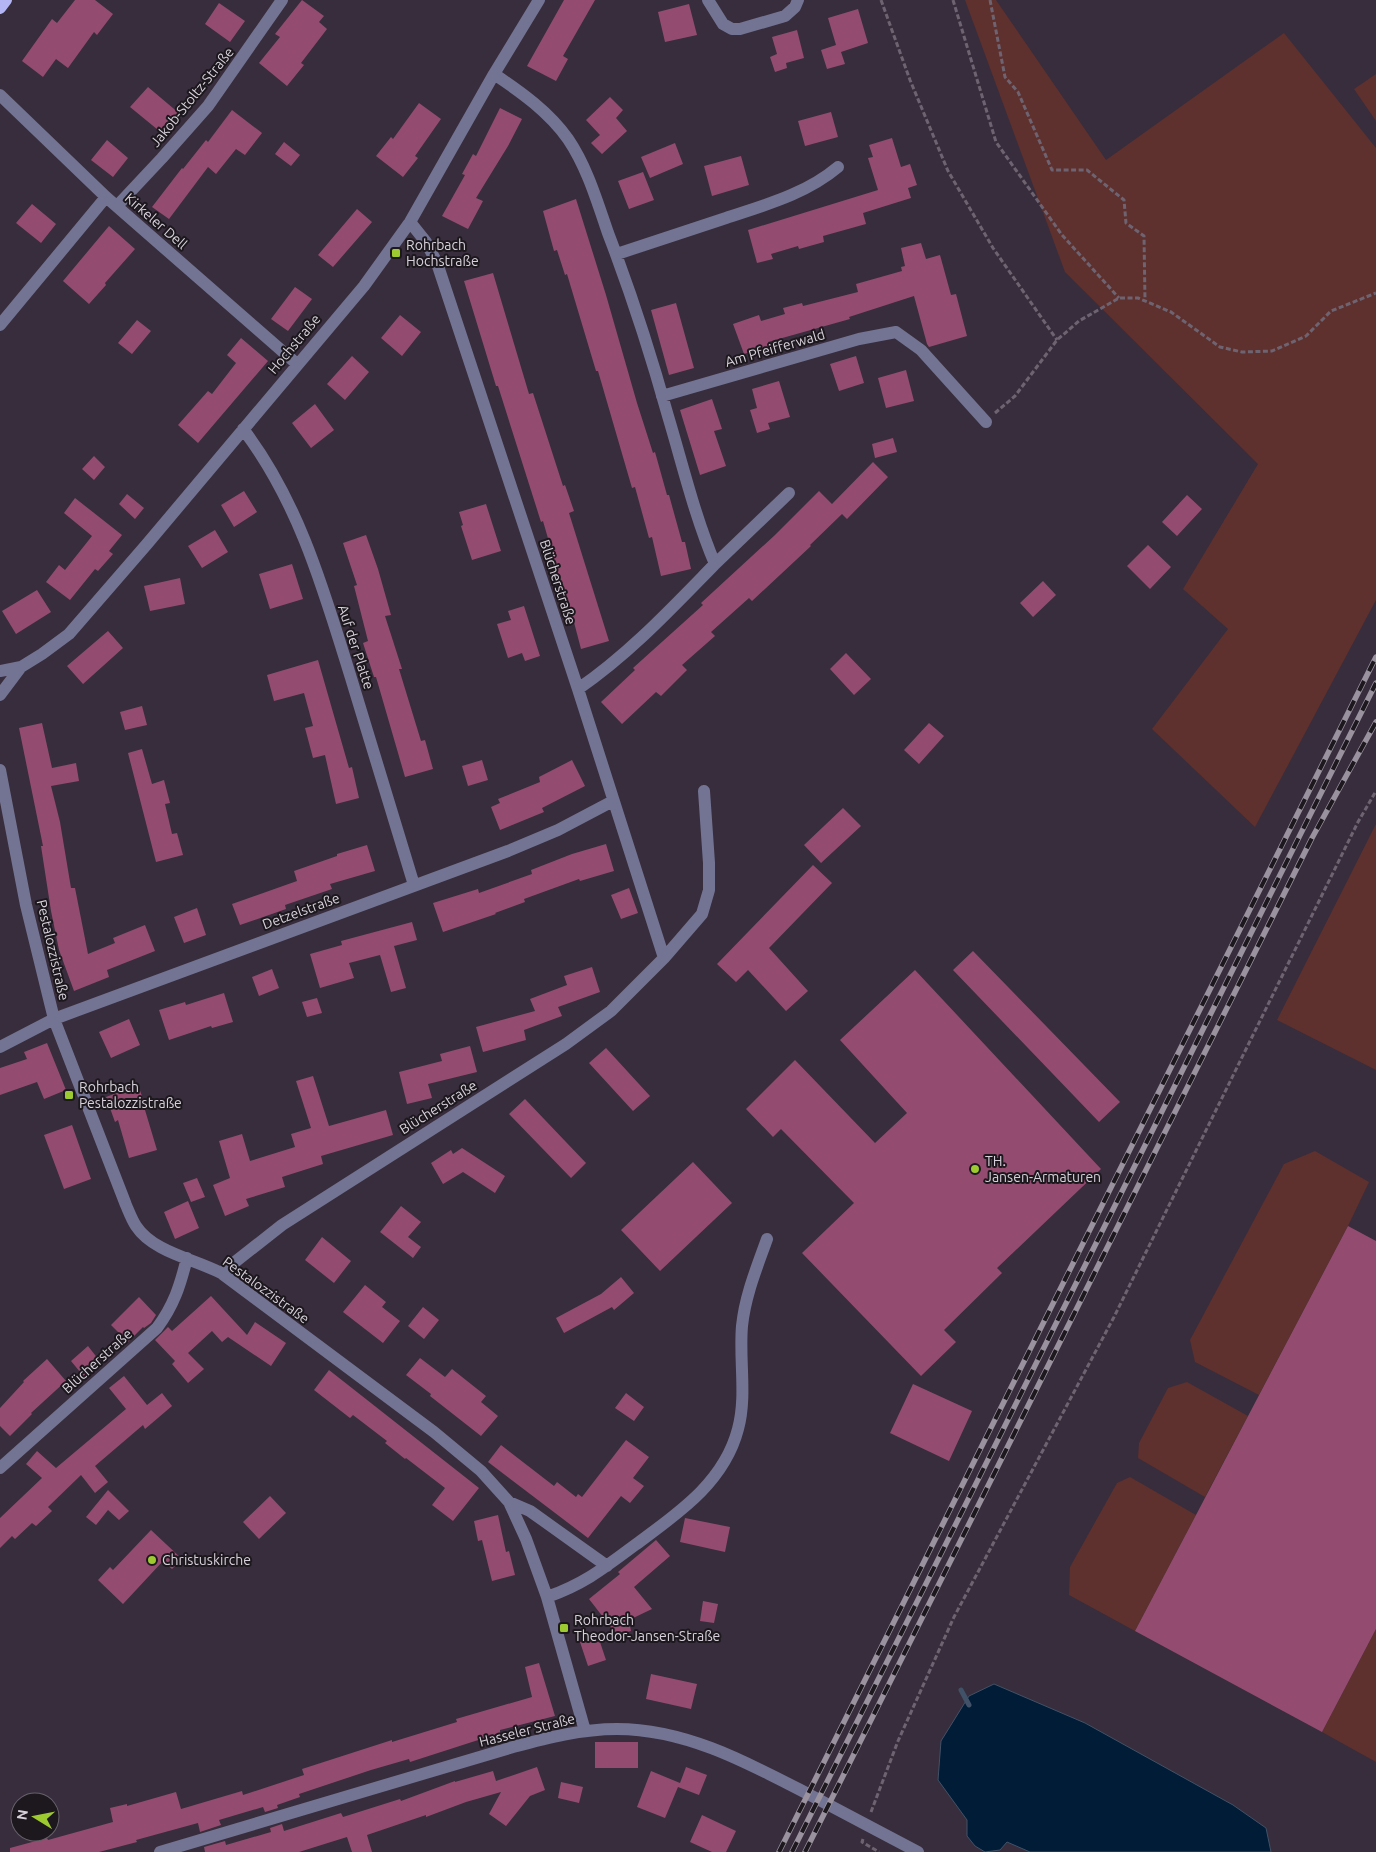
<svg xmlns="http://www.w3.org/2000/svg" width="1376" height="1852" font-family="Ubuntu,sans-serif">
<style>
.green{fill:#5e302e}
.water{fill:#001c36;stroke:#415268}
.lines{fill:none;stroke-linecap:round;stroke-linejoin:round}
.stream{stroke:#415268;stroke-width:5}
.building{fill:#934c6f}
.path{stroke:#6e6471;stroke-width:3;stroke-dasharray:5 2.5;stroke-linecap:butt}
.minor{stroke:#737493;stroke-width:12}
.major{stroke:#b3b5f4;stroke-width:12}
.rail-casing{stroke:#9a929e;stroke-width:5.5}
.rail{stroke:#1c181e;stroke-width:4;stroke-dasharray:11;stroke-linecap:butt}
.poi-dot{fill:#9dca30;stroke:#1c181e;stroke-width:2}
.labels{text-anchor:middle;stroke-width:4;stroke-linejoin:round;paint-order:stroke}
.street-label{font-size:14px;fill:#d8d1db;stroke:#1c181e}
.poi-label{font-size:14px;fill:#d8d1db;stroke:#1c181e;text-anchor:start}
</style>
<rect width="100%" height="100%" fill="#382d3c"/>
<path class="green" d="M965 0H996L1106 160 1284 33 1376 148V600L1255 827 1152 729 1228 629 1183 589 1258 464 1065 272Z
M1376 74V121L1354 89Z
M1376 824V1070L1277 1020Z
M1315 1151 1369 1182 1348 1226 1259 1395 1195 1362 1190 1340 1284 1164Z
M1187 1382 1248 1416 1205 1497 1138 1458 1139 1443 1168 1388Z
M1130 1477 1196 1515 1135 1631 1069 1595 1070 1567 1117 1483Z
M1376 1629V1762L1322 1732Z"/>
<path class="water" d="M994 1684 1085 1723 1233 1805 1266 1828 1271 1852H1030L1007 1842 1000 1850 985 1852 975 1846 967 1836V1820L938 1780 941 1741 969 1696Z"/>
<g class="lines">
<path class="stream" d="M961 1690 969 1705"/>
</g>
<path class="building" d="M75 0H95L113 14 97 35 94 32 68 68 56 59 43 77 22 61 52 19 57 23Z
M302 0 324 16 319 22 327 29 301 63 304 65 287 86 259 63 280 37 275 34Z
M564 0H595L563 56 568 59 556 81 527 66Z
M219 3 245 21 230 42 205 24Z
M689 4 697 35 665 42 658 12Z
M858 9 868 43 841 52 845 64 827 69 821 50 836 45 828 18Z
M797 30 804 58 786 63 787 68 775 72 770 57 777 54 772 37Z
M148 87 180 114 163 134 130 107Z
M610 97 623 110 616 118 627 131 602 154 591 143 600 135 586 120Z
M419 103 441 119 415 156 418 158 403 177 376 156 391 137 393 139Z
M500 108 522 119 508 146 476 198 483 201 468 229 442 216 465 175 462 174 473 154 476 156Z
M232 110 262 133 245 155 236 149 216 174 208 167 169 219 152 207 182 168 183 169 206 140 208 142Z
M831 112 838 137 805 146 798 121Z
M892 138 901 167 910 164 917 185 908 188 911 198 863 213 866 224 823 236 824 242 799 249 798 246 771 254 773 259 757 263 748 230 878 190 868 158 873 157 869 145Z
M107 140 128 158 113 177 91 160Z
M284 142 300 155 291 166 275 154Z
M675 143 683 164 650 178 641 157Z
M741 156 749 185 712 196 704 166Z
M643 172 654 200 629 209 618 181Z
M576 199 606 295 637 403 653 453 655 452 667 495H669L682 542H685L691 569 661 576 652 537 649 538 635 487 632 488 598 371H596L567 274 565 275 557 250 554 251 543 211Z
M32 204 56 224 41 243 16 223Z
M357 209 372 222 333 267 318 255Z
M109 226 135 249 105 283 106 285 89 304 63 281Z
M921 243 926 259 940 255 951 295 956 294 967 336 929 347 927 344 914 296 849 317 850 319 768 342 769 346 744 354 733 324 759 315 761 321 785 314 783 308 802 303 803 306 858 292 856 284 902 271 901 267 905 266 901 248Z
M493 273 529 394 533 393 563 486 565 485 574 511 569 513 609 641 581 649 570 607 568 608 543 521 541 522 498 386H496L464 281Z
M295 287 312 299 288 331 271 319Z
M676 303 694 368 669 375 651 310Z
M400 315 421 332 402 356 381 338Z
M137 320 151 331 132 354 118 343Z
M241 338 268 361 198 443 178 425 208 391 212 394 236 363 227 355Z
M352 356 369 372 345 400 327 384Z
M856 356 864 383 839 391 830 364Z
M906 370 914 401 886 408 878 378Z
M779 381 790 417 768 423 770 429 757 433 750 410 757 408 752 389Z
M712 399 722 429 714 431 726 466 700 475 680 410Z
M315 404 334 430 311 448 292 423Z
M893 438 897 452 875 458 872 444Z
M94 456 105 467 94 480 82 469Z
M873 462 888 477 847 519 842 514 810 545 811 546 752 601 749 598 711 632 715 636 682 665 687 670 661 696 656 692 622 724 601 702 635 670 633 668 703 605 701 603 775 535 819 491 832 504Z
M244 491 257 512 234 527 221 505Z
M127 494 144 508 135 519 119 504Z
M1187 495 1202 509 1177 536 1162 522Z
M75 498 122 535 109 551 113 554 98 571 95 569 70 600 46 582 59 565 65 570 92 536 64 513Z
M486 504 501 551 472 560 461 526 463 525 459 512Z
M215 530 228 552 202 568 188 546Z
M366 535 378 569 391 615 385 616 402 669H399L421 741 425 740 433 769 405 777 376 677H374L363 643 368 641 354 586 357 585 343 543Z
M1148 545 1171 567 1150 589 1127 566Z
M292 564 303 599 270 609 259 574Z
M180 578 185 604 150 611 144 586Z
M1043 581 1056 595 1033 617 1020 603Z
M37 590 51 612 16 634 2 611Z
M524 606 540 656 525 661 522 653 508 658 497 624 511 620 508 611Z
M108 631 123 648 83 684 67 666Z
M846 653 871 679 854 695 830 669Z
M318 660 349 768 352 767 359 798 336 804 325 755 313 758 305 728 313 726 304 693 274 701 267 675Z
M142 706 147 725 125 730 120 712Z
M42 723 52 768 76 763 79 781 51 786 60 822 71 888H75L88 954 115 943 113 938 145 925 155 951 107 970 109 977 74 991 59 950 51 911 41 846H43L19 728Z
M929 723 944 736 919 764 904 750Z
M142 749 152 784 164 780 170 803 165 804 172 834 177 833 183 855 156 862 128 753Z
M482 760 488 780 468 786 462 766Z
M572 760 585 786 542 808 544 812 500 830 491 807 500 803 498 799 540 782 539 777Z
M843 808 861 826 821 863 804 845Z
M606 844 614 871 580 881 579 879 524 899 525 902 495 913 496 914 443 932 433 903 478 889 479 893 532 874 531 870 572 854Z
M367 845 375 871 330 884 332 889 285 905 286 909 240 925 232 904 297 881 294 871 337 856V854Z
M813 865 832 883 769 948 808 991 786 1011 748 970 736 982 717 964Z
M629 888 638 913 621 919 611 895Z
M197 908 206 935 184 943 174 917Z
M412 922 417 940 394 946 406 988 391 992 380 955 349 963 354 978 320 988 310 954 342 945 341 941Z
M973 951 1120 1102 1099 1122 953 970Z
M592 967 600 992 558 1007 562 1016 524 1030 526 1040 483 1052 476 1027 535 1011 530 999 567 985 564 976Z
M272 969 279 988 259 996 252 977Z
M915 970 1101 1169 997 1268 1002 1273 944 1330 956 1342 921 1376 802 1253 854 1203 781 1129 773 1137 746 1109 795 1060 875 1143 907 1113 840 1040Z
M224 993 233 1022 212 1028 211 1026 169 1040 159 1010 185 1002 186 1005Z
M317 998 322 1013 307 1017 302 1002Z
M129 1019 140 1045 111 1058 99 1032Z
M47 1043 66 1090 44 1099 37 1082 0 1095V1068L27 1059 24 1052Z
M470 1046 477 1072 428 1084 432 1098 407 1104 399 1072 442 1061 440 1054Z
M606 1048 650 1096 633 1111 589 1063Z
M313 1076 329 1126 386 1110 393 1135 321 1156 323 1164 282 1177 285 1187 246 1199 249 1206 225 1216 213 1185 230 1178 219 1141 242 1134 250 1161 295 1147 291 1134 311 1128 296 1081Z
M138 1085 147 1110H145L157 1150 129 1158 118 1120 115 1122 106 1097Z
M525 1099 586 1163 571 1178 509 1114Z
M72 1125 91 1179 64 1189 44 1135Z
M462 1148 505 1176 495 1193 463 1172 443 1184 431 1163 451 1150 453 1154Z
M693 1162 732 1203 660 1271 621 1230Z
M197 1178 205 1197 191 1202 183 1183Z
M188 1201 199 1228 175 1239 164 1212Z
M401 1206 421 1222 408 1237 421 1247 413 1258 380 1232Z
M1348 1226 1376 1241V1629L1322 1732 1135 1631Z
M322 1237 351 1261 334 1283 305 1260Z
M621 1277 634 1293 614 1310 612 1307 564 1333 556 1318 601 1294Z
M365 1285 386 1302 382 1307 400 1321 383 1343 343 1312Z
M211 1296 247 1335 255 1322 286 1343 271 1366 228 1337 222 1342 212 1331 188 1353 204 1369 188 1383 172 1364 175 1361 155 1340 168 1327 172 1331Z
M139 1297 156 1315 151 1323 144 1328 143 1327 128 1342 111 1325Z
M423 1307 439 1320 424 1339 408 1326Z
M88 1346 102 1364 85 1378 71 1361Z
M420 1358 445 1377 452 1369 486 1396 481 1402 498 1416 481 1436 430 1396 431 1394 406 1375Z
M47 1359 66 1381 31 1413 32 1414 10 1436 0 1426V1408L24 1382 23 1381Z
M329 1370 479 1488 453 1521 432 1505 445 1488 406 1458 405 1459 385 1443 387 1441 353 1415 350 1418 314 1390Z
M124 1376 147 1405 162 1393 172 1406 145 1429 143 1425 95 1466 108 1482 95 1493 81 1475 48 1507 52 1511 36 1526 32 1523 15 1539 12 1536 0 1548V1518L42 1478 26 1464 37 1451 56 1468 126 1409 109 1388Z
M913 1384 972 1411 949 1461 890 1433Z
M626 1393 644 1407 634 1421 615 1408Z
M626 1440 649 1457 633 1478 644 1486 630 1503 621 1496 588 1538 488 1462 501 1445 554 1486 557 1482 576 1497 578 1494 582 1497Z
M108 1490 129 1511 119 1520 108 1510 96 1525 86 1517Z
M270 1496 286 1513 259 1539 243 1522Z
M498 1515 506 1552 509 1551 515 1575 492 1581 482 1540 478 1541 474 1521Z
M685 1518 730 1527 725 1552 680 1542Z
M151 1530 182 1559 172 1569 163 1561 123 1604 98 1580 110 1567 113 1570Z
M656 1540 670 1556 634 1587 652 1609 629 1620 631 1631 617 1635 589 1599 620 1574 618 1572Z
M703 1601 718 1604 714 1623 700 1621Z
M598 1636 606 1660 588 1666 580 1642Z
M539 1663 555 1716 500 1730V1733L410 1762 409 1759 371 1770 299 1794 300 1797 277 1805 278 1808 265 1812 263 1807 219 1820 221 1825 200 1832 198 1823 136 1840 137 1842 99 1852H10V1848L47 1838 48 1840 113 1822 110 1808 127 1804V1806L176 1792 181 1809 242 1791 243 1795 304 1775 302 1769 392 1740V1742L457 1722 456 1719 532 1697 525 1667Z
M651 1674 697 1684 691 1709 646 1699Z
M595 1742H638V1768H595Z
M537 1767 545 1790 530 1796 506 1826 489 1814 501 1792 466 1802 426 1817V1815L367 1835 372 1852H352L347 1837 299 1852H205L204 1847 225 1841 226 1845 271 1832 270 1828 282 1824 284 1831 341 1813 343 1817 400 1799 401 1801 455 1781V1782L493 1771 496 1781Z
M686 1767 707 1775 699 1795 678 1787 665 1818 637 1807 651 1771 680 1783Z
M561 1782 583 1787 579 1803 558 1798Z
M702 1815 736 1831 726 1852H712L690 1842Z"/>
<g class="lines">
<path class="path" d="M881 0 910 80 948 171 993 248 1057 340
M953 0 996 142 1062 235 1119 298
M990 0 1005 77 1018 92 1052 170H1087L1124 200 1126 223 1144 236 1145 300
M995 413 1015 396 1057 340 1079 321 1119 298H1138L1171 312 1220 347 1242 352 1272 351 1306 336 1331 311 1376 293
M871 1812 898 1741 954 1617 1114 1317 1358 822 1376 791
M863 1839 862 1842 879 1852"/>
<path class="minor" d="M708 0 723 24 732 29H740L785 16 795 7 798 0
M494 74C521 92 549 112 568 139 587 167 597 201 608 233 631 293 651 355 668 416 683 466 695 517 715 564
M0 95 106 197 297 364
M117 206 162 158 208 106 282 0
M410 222 426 242 437 263 578 689 664 958
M617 254C653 242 690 230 726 218 765 205 806 194 838 167
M0 325 106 197
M662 396 859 339 896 332 921 350 986 422
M243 429C299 502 324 591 351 678 372 747 393 816 414 885
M0 671 21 667
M578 689C629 654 671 609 714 565 739 541 764 517 789 493
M0 695 21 667 42 654 69 634 147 544 364 286 410 222 494 74 539 0
M0 770 26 905 54 1019 126 1205C129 1212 132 1220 136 1226 153 1252 194 1259 221 1273L434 1432 481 1471 509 1502 526 1539 547 1597 585 1731
M0 1047 54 1019 508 851 558 830 613 801
M221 1273 282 1225 566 1044 611 1011 664 958 702 914 709 890V863L704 791
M0 1468 157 1328C174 1305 180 1286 187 1258
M509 1502 530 1511 607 1566
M547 1597C584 1584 604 1568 635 1545 677 1514 724 1483 738 1429 747 1396 739 1360 742 1326 745 1296 757 1267 767 1239
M160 1852 513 1747C547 1738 581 1729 617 1729 687 1729 750 1764 810 1795 846 1814 882 1833 918 1852"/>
<path class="major" d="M0 8 6 0"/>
<defs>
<path id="rail" d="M779 1852 1376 657
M792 1852 1376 683
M805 1852 1312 838 1376 722"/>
</defs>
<use href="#rail" class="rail-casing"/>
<use href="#rail" class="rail"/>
</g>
<g class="poi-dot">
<rect x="391" y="248" width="10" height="10" rx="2.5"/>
<rect x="64" y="1090" width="10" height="10" rx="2.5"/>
<circle cx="975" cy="1169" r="5"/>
<circle cx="152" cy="1560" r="5"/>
<rect x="559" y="1623" width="10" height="10" rx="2.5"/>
</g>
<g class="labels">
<g class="street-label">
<text transform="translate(192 97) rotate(-51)" y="5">Jakob-Stoltz-Straße</text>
<text transform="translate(156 221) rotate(41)" y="5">Kirkeler Dell</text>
<text transform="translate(294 344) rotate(-50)" y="5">Hochstraße</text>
<text transform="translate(775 348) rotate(-16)" y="5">Am Pfeifferwald</text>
<text transform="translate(558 582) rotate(72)" y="5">Blücherstraße</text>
<text transform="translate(356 647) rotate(72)" y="5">Auf der Platte</text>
<text transform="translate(301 911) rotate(-20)" y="5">Detzelstraße</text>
<text transform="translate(53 950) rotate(77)" y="5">Pestalozzistraße</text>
<text transform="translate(438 1107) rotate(-32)" y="5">Blücherstraße</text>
<text transform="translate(266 1290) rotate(36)" y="5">Pestalozzistraße</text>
<text transform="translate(97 1361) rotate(-42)" y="5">Blücherstraße</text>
<text transform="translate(527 1730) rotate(-14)" y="5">Hasseler Straße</text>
</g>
<g class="poi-label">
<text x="406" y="250">Rohrbach<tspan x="406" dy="16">Hochstraße</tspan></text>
<text x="79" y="1092">Rohrbach<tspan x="79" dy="16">Pestalozzistraße</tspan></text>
<text x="985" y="1166">TH.<tspan x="985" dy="16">Jansen-Armaturen</tspan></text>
<text x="162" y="1565">Christuskirche</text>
<text x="574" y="1625">Rohrbach<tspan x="574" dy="16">Theodor-Jansen-Straße</tspan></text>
</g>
</g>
<g transform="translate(35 1817) rotate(280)"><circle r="24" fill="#1c181e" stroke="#67626a"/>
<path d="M0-4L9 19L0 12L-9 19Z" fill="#9dca30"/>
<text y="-8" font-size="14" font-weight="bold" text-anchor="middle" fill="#d8d1db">N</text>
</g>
</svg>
